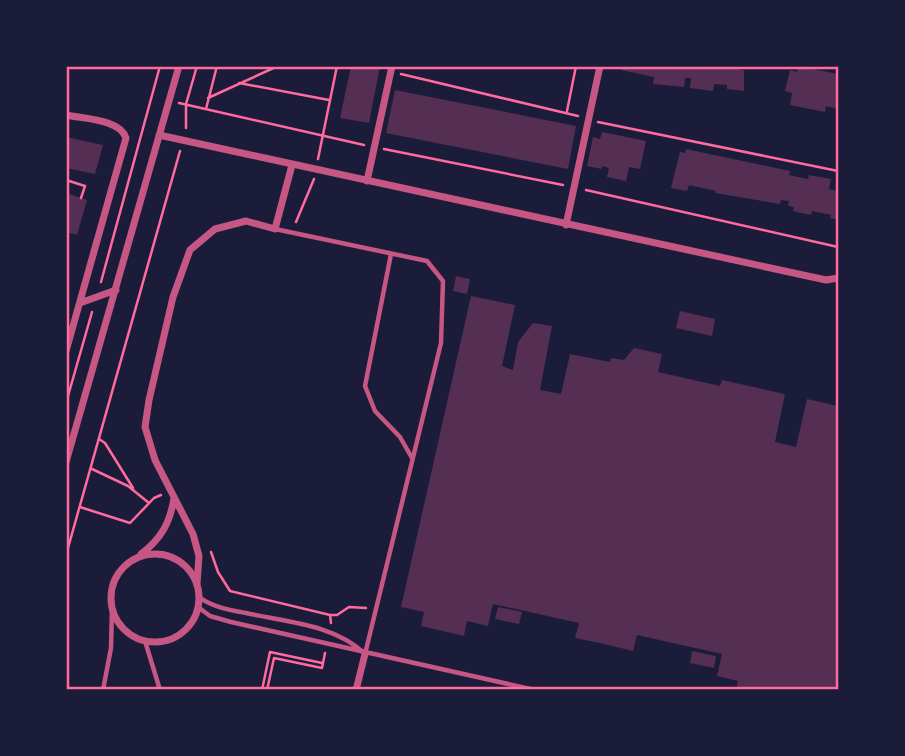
<svg xmlns="http://www.w3.org/2000/svg" width="905" height="756" font-family="'Times New Roman',serif">
<style>
.building{fill:#542f53}
.lines{fill:none;stroke-linecap:round;stroke-linejoin:round}
.path{stroke:#ff6b9d;stroke-width:2.5}
.service{stroke:#c65784;stroke-width:4.5}
.minor{stroke:#c65784;stroke-width:7}
.neatline{fill:none;stroke:#ff6b9d;stroke-width:2.5}
</style>
<rect width="100%" height="100%" fill="#1b1b3a"/>
<path class="building" d="M351 66H380L369 123 340 118Z
M622 66H739V70H744V91L727 89V85L714 84 713 91 690 88 691 78H685L684 87 653 84 654 77 621 70Z
M798 66 838 74V109L826 106 825 112 790 105 792 93 785 91 790 70 797 72Z
M395 90 576 126 568 169 386 133Z
M602 132 646 141 640 169 629 167 626 181 607 177 609 168 602 166V169L587 166 593 137 600 139Z
M66 137 103 145 95 174 66 168Z
M686 149 790 171 789 175 808 179 809 175 831 179 829 189 838 191V220L830 218 831 215 812 211 811 215 793 211 794 207 788 206 789 201 781 200 780 204 715 193 716 191 689 185 687 191 671 188 680 152 685 153Z
M66 193 87 200 77 235 66 232Z
M456 276 470 279 467 294 453 291Z
M471 296 515 305 502 366 513 370 518 342 533 323 552 326 540 390 561 394 570 354 610 362 611 358 624 360 634 348 662 354 658 372 720 386 722 380 785 394 775 442 796 447 807 399 838 406V690H736L738 681 717 676 722 654 637 635 633 651 600 643 575 638 579 623 493 604 488 626 467 621 464 636 421 626 424 612 401 607Z
M680 311 715 319 712 336 676 328Z
M498 607 522 612 519 624 495 619Z
M692 651 716 656 714 668 690 663Z"/>
<g class="lines">
<path class="path" d="M401 74 578 116
M239 83 329 100
M208 98 278 66
M179 103 364 145
M206 109 217 66
M567 111 576 66
M598 122 838 171
M186 128V104L197 66
M384 149 563 185
M318 159 337 66
M66 180 85 186 81 198
M586 190 838 247
M296 222 314 179
M101 282 160 66
M66 403 92 312
M99 439 105 443 133 488
M92 469 128 486 149 503
M80 507 130 523 154 498 161 495
M211 552 218 572 230 591 330 615 331 623
M66 555 180 151
M330 615H337L349 607 366 608
M262 690 270 652 322 663
M267 690 274 658 322 668 325 653"/>
<path class="service" d="M275 229 427 261 443 281 441 343 365 654
M391 254 365 386 375 411 400 437 412 458
M199 597C212 607 230 610 246 613 286 622 333 624 364 653
M198 607 210 616 231 622 535 690
M145 641 160 690
M103 690 111 648 112 608"/>
<path class="minor" d="M66 115C84 119 120 119 126 138L66 351
M159 135 826 280 838 278
M367 181 392 66
M566 225 600 66
M80 303 116 290
M66 462 179 66
M141 554C161 539 170 523 174 498
M111 598a44 44 0 1 1 88 0a44 44 0 1 1-88 0Z
M197 584 199 556 193 534 155 460 145 427 149 400 173 297 190 250 215 229 246 221 275 229 292 165
M356 690 365 654"/>
</g>
<rect width="905" height="756" fill="none" stroke="#1b1b3a" stroke-width="136"/>
<rect x="68" y="68" width="769" height="620" class="neatline"/>
</svg>
